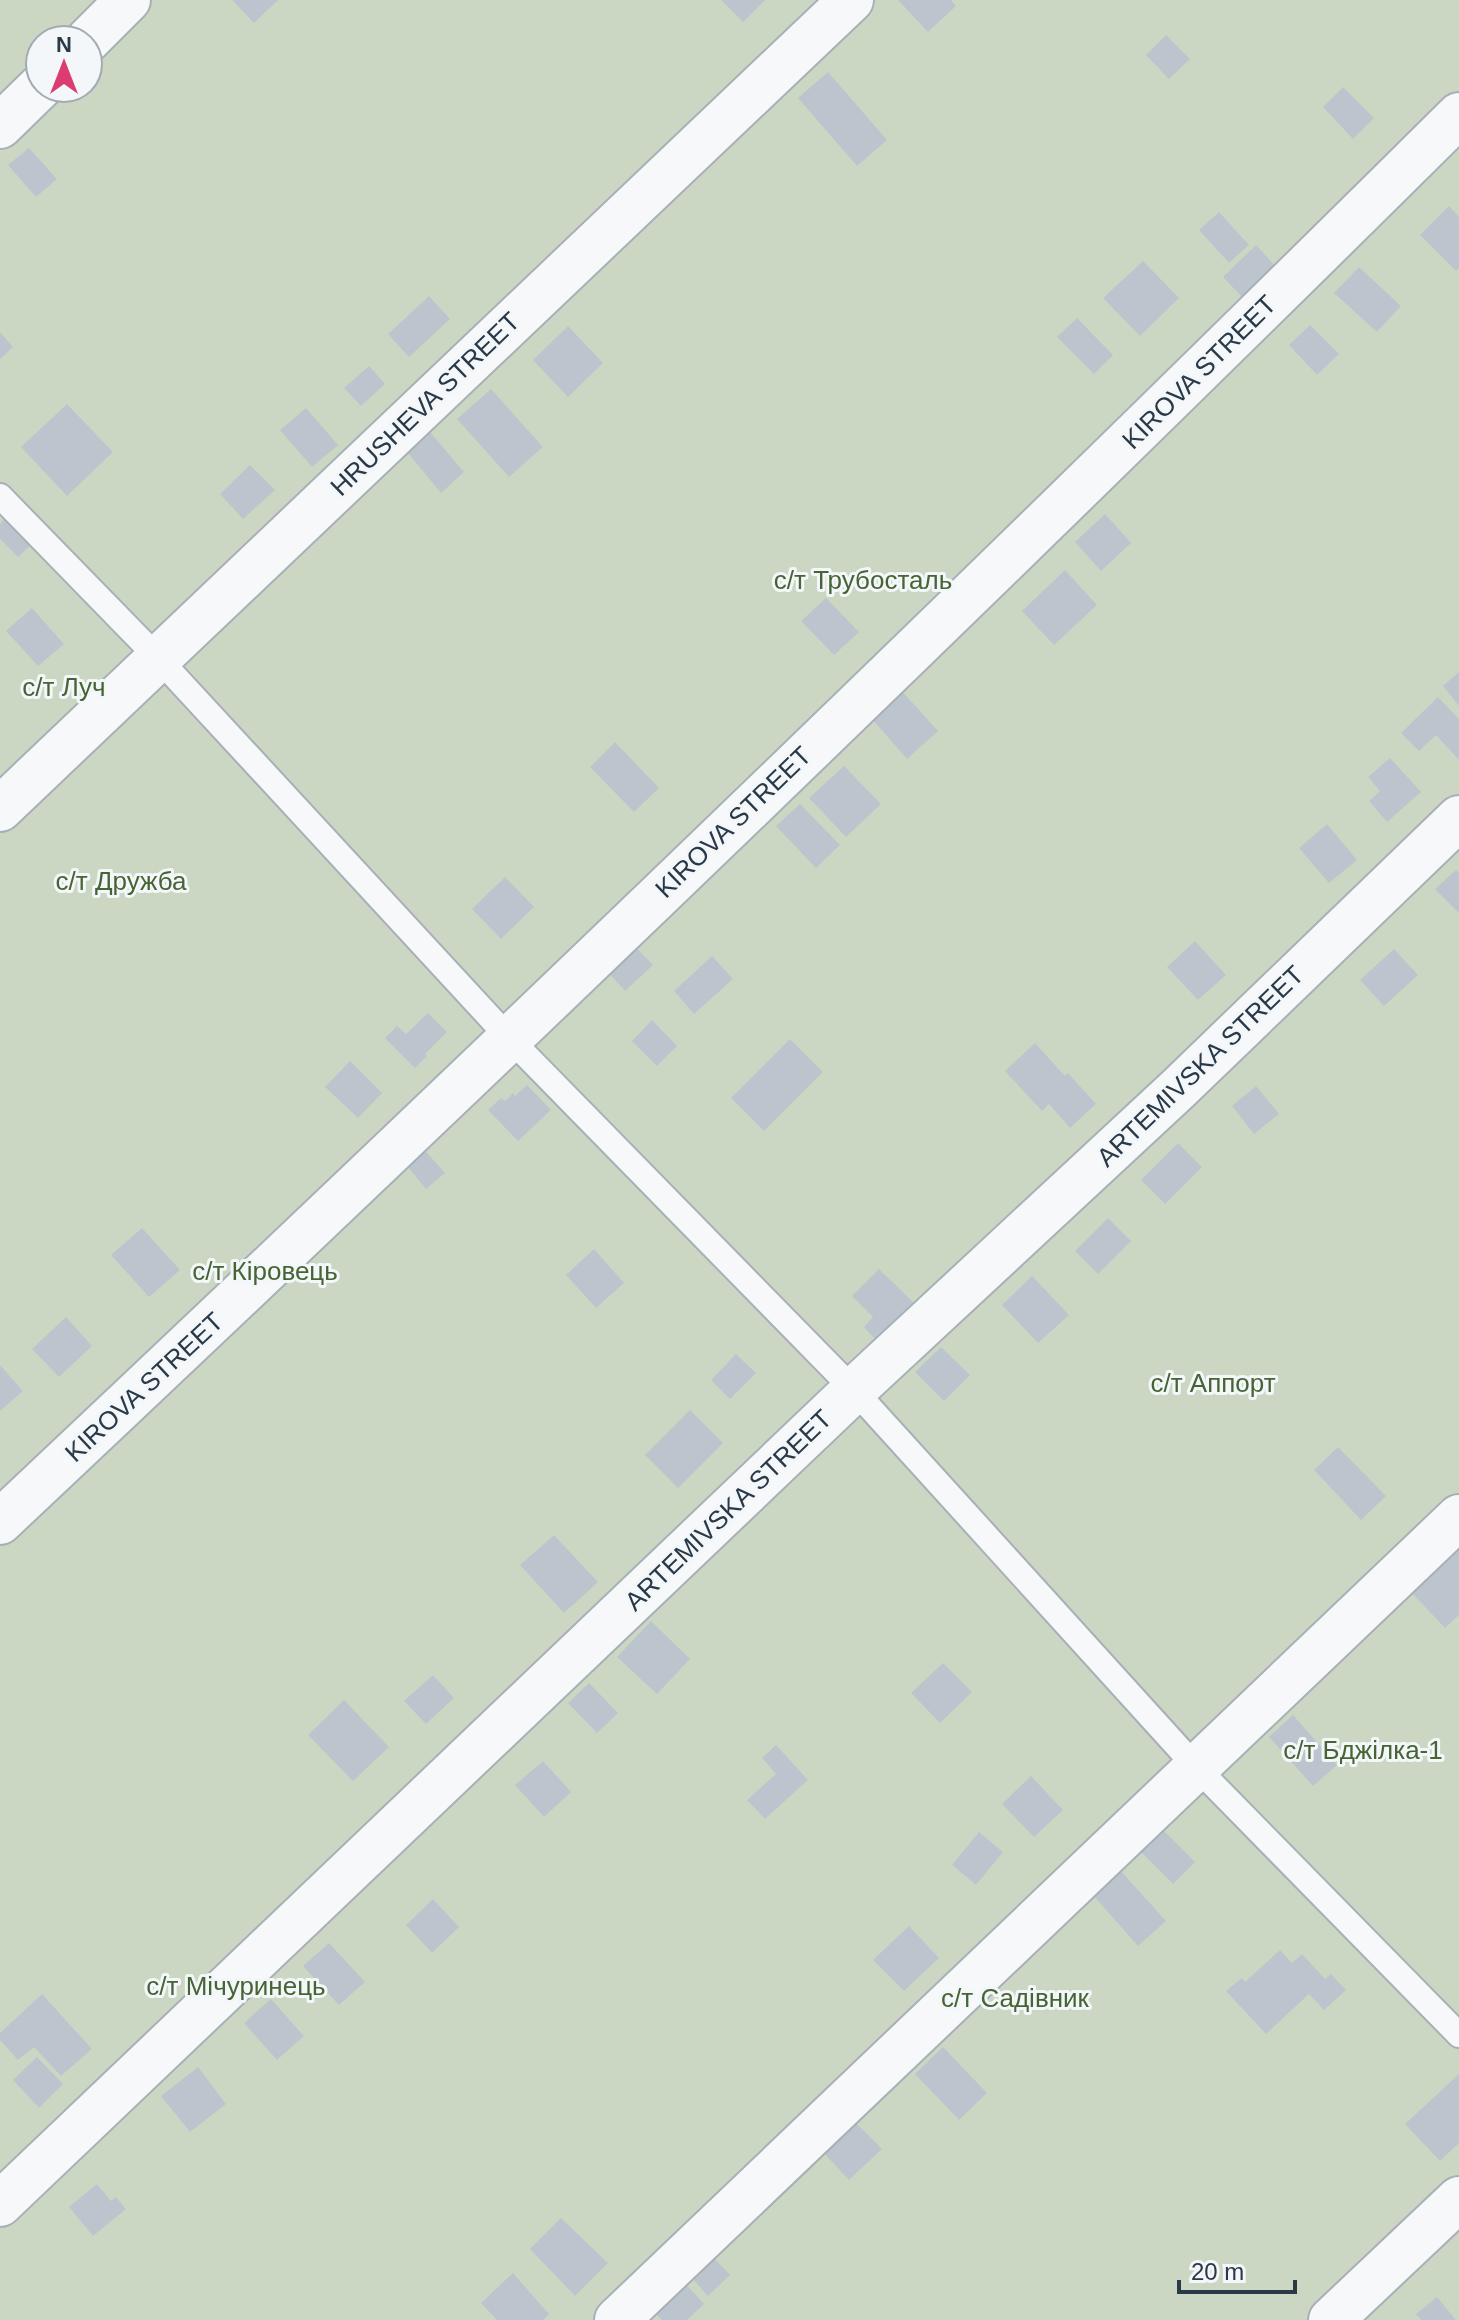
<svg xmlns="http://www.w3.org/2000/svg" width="1459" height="2320" font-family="Arial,sans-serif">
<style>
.green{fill:#ccd7c3;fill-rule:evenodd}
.building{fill:#bcc5cd}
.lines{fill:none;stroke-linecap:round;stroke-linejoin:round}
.lane-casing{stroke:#a7b0b7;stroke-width:28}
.street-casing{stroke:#a7b0b7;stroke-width:48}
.lane{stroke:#f6f8fa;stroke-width:24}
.street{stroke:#f6f8fa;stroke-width:44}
.labels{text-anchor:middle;stroke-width:6;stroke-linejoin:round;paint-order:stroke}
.street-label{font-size:26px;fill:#293947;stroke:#f3f7f9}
.park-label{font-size:26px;fill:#466434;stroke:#f3f7f9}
</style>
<rect width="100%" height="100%" fill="#e3e8ec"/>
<path class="green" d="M0 0H1459V2320H0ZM40 40H88V88H40Z"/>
<path class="building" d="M232 0H278L254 23Z
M721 0H765L743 22Z
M898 0H951L956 6 928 32Z
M1166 35 1190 59 1169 79 1146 55Z
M828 72 887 140 857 166 798 98Z
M1343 87 1374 118 1353 139 1323 107Z
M29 148 57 179 36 197 8 165Z
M1449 206 1459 217V268L1456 271 1420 235Z
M1219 212 1249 245 1229 263 1199 230Z
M1256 245 1276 267 1243 298 1223 277Z
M1143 261 1179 298 1140 336 1103 298Z
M1359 267 1401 306 1377 332 1334 293Z
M429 296 450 319 409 357 388 334Z
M1077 318 1113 355 1094 374 1057 337Z
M1310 325 1339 354 1317 375 1289 345Z
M568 326 603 363 568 397 533 360Z
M0 332 13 347 0 359Z
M369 366 385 384 361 406 344 388Z
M491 389 543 447 509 477 457 419Z
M67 404 113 452 67 496 21 447Z
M306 408 338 445 312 467 280 430Z
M430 432 464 472 441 493 407 452Z
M250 465 275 490 243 519 220 494Z
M1105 514 1131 543 1101 571 1075 542Z
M6 517 32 544 18 557 0 539V524Z
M1065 570 1097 605 1054 645 1022 611Z
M826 598 859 632 834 655 801 621Z
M32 608 64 644 38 666 6 631Z
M1459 672V706L1443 686Z
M902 691 938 731 907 759 871 718Z
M1438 697 1459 719V760L1436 735 1419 751 1401 733Z
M615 742 659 788 634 812 590 767Z
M1390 758 1421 792 1387 822 1369 801 1380 791 1368 777Z
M844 766 881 804 846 837 809 798Z
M800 804 840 845 816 868 776 826Z
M1327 824 1357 860 1329 883 1299 848Z
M1456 870 1459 873V913L1435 889Z
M505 877 534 907 501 939 472 909Z
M622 933 653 965 625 991 595 958Z
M1195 941 1226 975 1198 1000 1167 967Z
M1394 949 1418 975 1384 1006 1360 980Z
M712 956 733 979 694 1014 674 991Z
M428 1013 447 1032 425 1054 427 1056 415 1068 385 1038 397 1026 406 1034Z
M652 1020 677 1046 657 1066 632 1041Z
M790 1039 823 1072 764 1131 731 1098Z
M1035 1043 1065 1076 1068 1073 1096 1104 1070 1128 1049 1104 1042 1111 1005 1071Z
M350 1061 382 1093 358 1118 325 1087Z
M527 1085 551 1110 518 1141 488 1110 501 1098 505 1101 513 1093 515 1096Z
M1256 1086 1279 1114 1254 1134 1232 1106Z
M1178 1143 1202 1167 1165 1204 1141 1180Z
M421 1146 445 1173 426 1189 403 1161Z
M1108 1218 1131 1241 1098 1274 1075 1251Z
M142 1228 180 1270 149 1297 111 1255Z
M594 1249 624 1283 596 1308 566 1275Z
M879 1269 914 1303 876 1340 864 1327 873 1317 852 1296Z
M1032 1276 1069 1315 1038 1343 1002 1305Z
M66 1317 92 1346 59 1377 32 1349Z
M941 1347 970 1375 944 1401 915 1372Z
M736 1354 756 1373 730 1399 711 1380Z
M0 1365 23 1391 0 1411Z
M690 1410 723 1443 678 1488 645 1455Z
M1338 1447 1386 1496 1361 1520 1314 1470Z
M554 1535 598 1582 564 1613 520 1565Z
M1459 1543V1615L1445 1628 1409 1590Z
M651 1621 690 1659 657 1694 617 1657Z
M943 1663 972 1692 940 1723 911 1693Z
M433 1675 454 1698 426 1724 404 1701Z
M589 1683 618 1713 597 1733 568 1703Z
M344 1700 389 1747 353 1781 308 1735Z
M1293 1715 1337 1765 1313 1786 1269 1737Z
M776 1745 808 1780 765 1819 747 1800 776 1774 762 1758Z
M543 1761 571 1792 544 1817 515 1785Z
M1031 1776 1063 1810 1034 1837 1002 1804Z
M1157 1824 1195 1862 1173 1884 1135 1846Z
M979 1832 1003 1852 976 1885 952 1865Z
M1119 1869 1166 1921 1138 1946 1091 1893Z
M433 1899 459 1927 432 1953 406 1925Z
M909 1926 939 1958 904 1991 873 1960Z
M329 1943 365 1982 339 2005 303 1966Z
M1280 1950 1292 1963 1302 1954 1325 1979 1331 1974 1346 1990 1324 2010 1309 1994 1266 2034 1226 1991 1242 1978 1245 1982Z
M42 1994 92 2049 61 2076 34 2047 18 2060 0 2040V2033Z
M271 1999 304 2036 277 2060 244 2023Z
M943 2047 987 2093 959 2120 915 2074Z
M37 2057 63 2084 39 2108 13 2080Z
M198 2067 226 2104 190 2132 161 2096Z
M1459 2074V2143L1440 2161 1405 2124Z
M854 2121 882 2149 849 2180 822 2151Z
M97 2184 111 2201 116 2197 126 2209 93 2236 69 2207Z
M561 2218 608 2263 575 2296 530 2249Z
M711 2255 730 2275 708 2296 689 2275Z
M513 2273 549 2314 543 2320H497L481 2303Z
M684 2282 704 2304 687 2320H662L653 2311Z
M1437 2297 1456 2320H1421L1416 2314Z"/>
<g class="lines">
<defs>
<path id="lane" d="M0 496 158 658 509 1038 854 1390 1196 1767 1459 2035"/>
<path id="street" d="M88 40 128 0
M0 126 40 87
M0 809 851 0
M0 1522C492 1059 979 591 1459 115
M0 2204 854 1390 1178 1089 1459 818
M617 2320 1459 1517
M1331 2320 1459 2199"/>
</defs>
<use href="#lane" class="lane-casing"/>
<use href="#street" class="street-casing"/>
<use href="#lane" class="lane"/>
<use href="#street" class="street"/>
</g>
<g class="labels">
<g class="street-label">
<text transform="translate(1199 372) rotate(-45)" y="9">KIROVA STREET</text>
<text transform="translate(425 404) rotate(-44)" y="9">HRUSHEVA STREET</text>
<text transform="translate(733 822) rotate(-44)" y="9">KIROVA STREET</text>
<text transform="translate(1200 1066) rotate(-44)" y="9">ARTEMIVSKA STREET</text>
<text transform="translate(144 1387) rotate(-43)" y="9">KIROVA STREET</text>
<text transform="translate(728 1510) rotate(-44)" y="9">ARTEMIVSKA STREET</text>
</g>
<g class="park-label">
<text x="863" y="589">с/т Трубосталь</text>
<text x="64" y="696">с/т Луч</text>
<text x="121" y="890">с/т Дружба</text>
<text x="265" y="1280">с/т Кіровець</text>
<text x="1213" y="1392">с/т Аппорт</text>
<text x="1363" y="1759">с/т Бджілка-1</text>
<text x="236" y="1995">с/т Мічуринець</text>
<text x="1015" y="2007">с/т Садівник</text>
</g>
</g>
<g transform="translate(64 64)"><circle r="38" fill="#f3f7f9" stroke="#a2abb2" stroke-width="2"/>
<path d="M0-6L14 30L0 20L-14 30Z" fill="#dc3d71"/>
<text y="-12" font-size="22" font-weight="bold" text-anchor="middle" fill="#293947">N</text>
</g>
<path d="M1179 2280v12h116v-12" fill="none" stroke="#293947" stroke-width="4"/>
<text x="1191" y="2280" font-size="24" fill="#293947" stroke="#f3f7f9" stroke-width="6" paint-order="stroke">20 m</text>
</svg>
